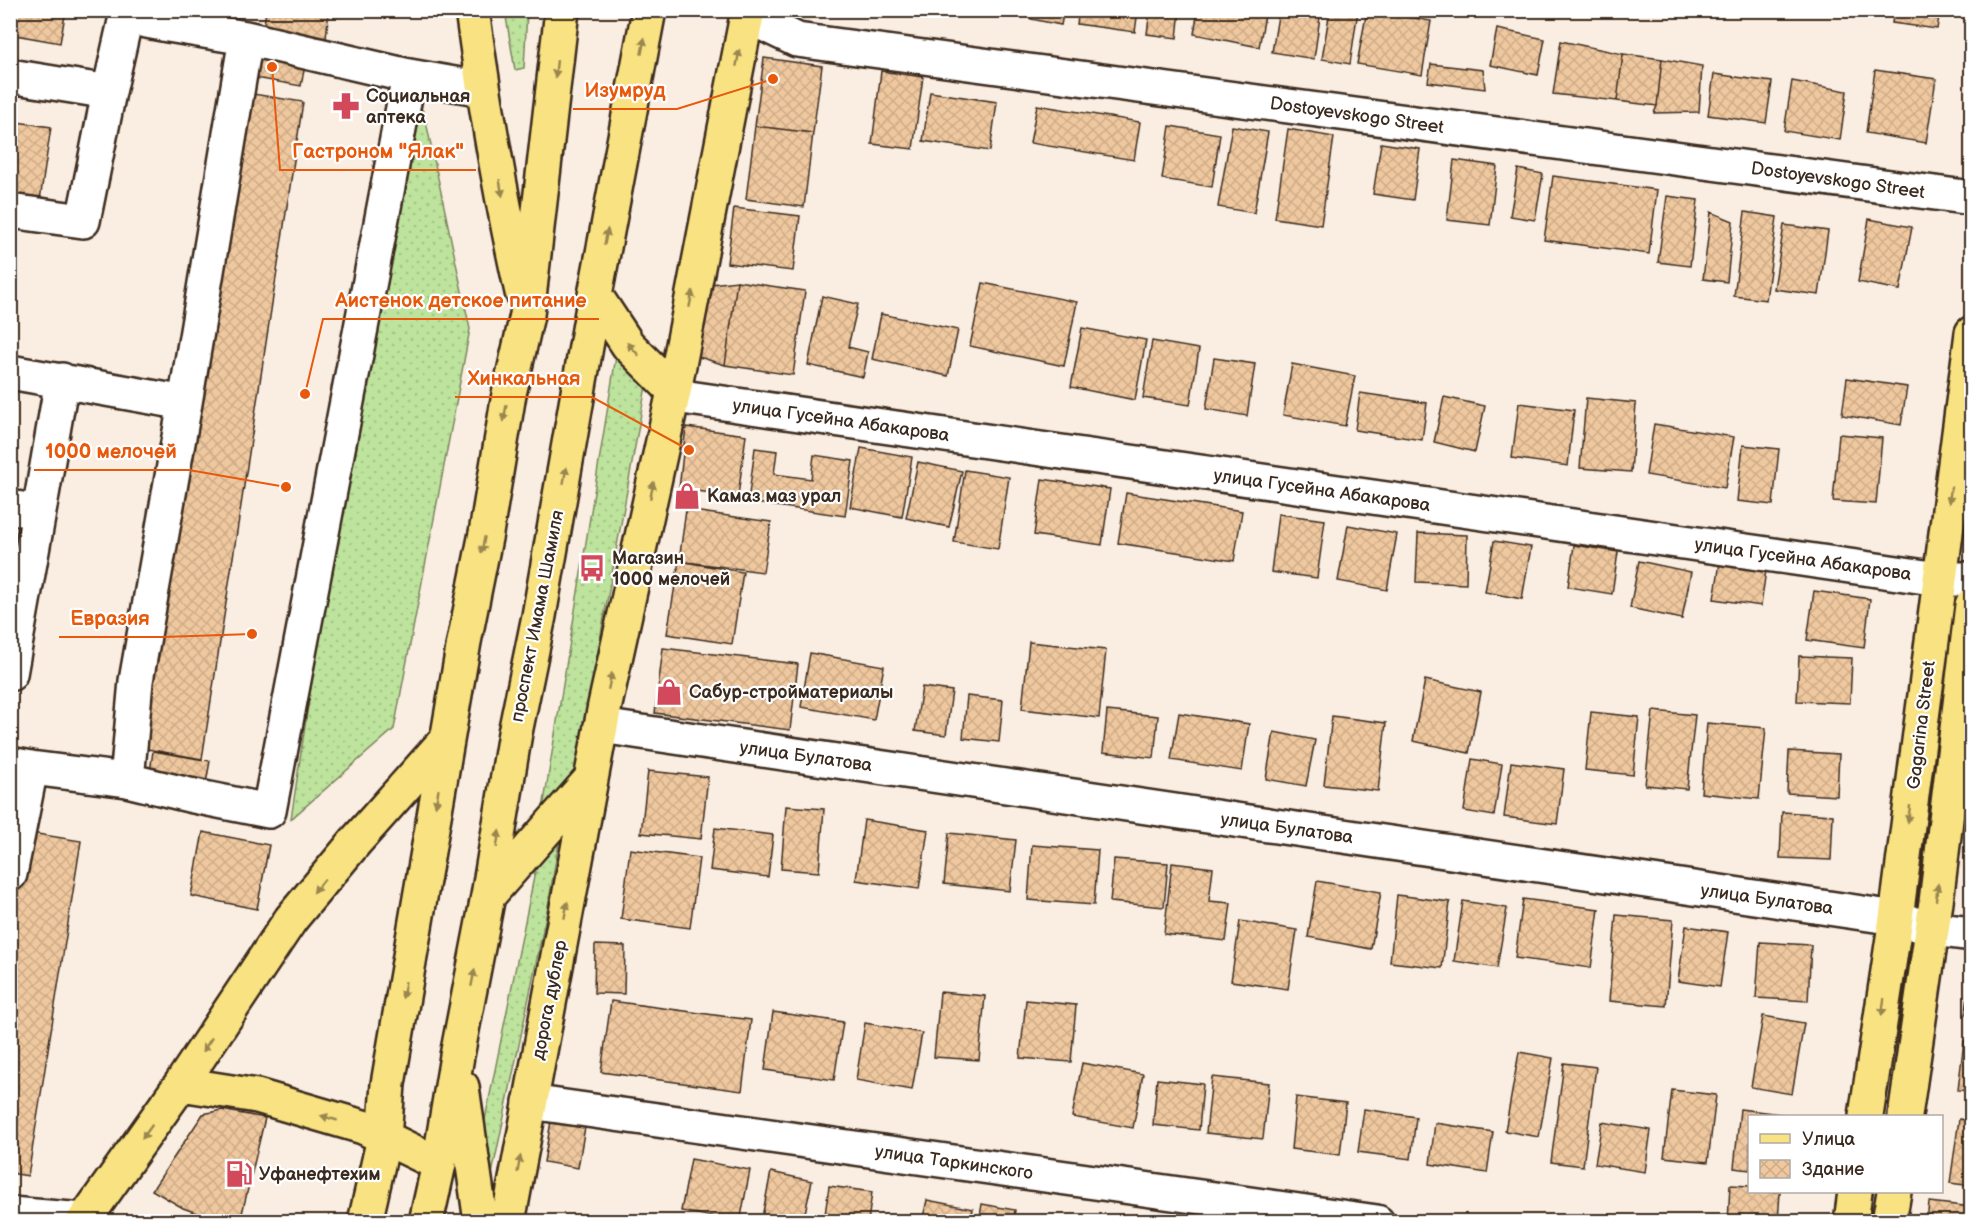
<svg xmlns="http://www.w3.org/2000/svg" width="1982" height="1232" font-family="'Balsamiq Sans',sans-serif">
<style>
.grass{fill:url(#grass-dots);stroke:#7c865e;stroke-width:1.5}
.building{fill:url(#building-cross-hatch);stroke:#3b2a1e;stroke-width:1.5}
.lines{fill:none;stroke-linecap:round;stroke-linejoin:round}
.minor-casing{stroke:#3b2a1e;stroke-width:38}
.major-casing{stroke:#3b2a1e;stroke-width:38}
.minor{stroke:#fff;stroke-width:33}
.major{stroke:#f8e281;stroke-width:33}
.oneway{fill:#9a8650}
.labels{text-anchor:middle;stroke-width:4.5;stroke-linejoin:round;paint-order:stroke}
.poi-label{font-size:18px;font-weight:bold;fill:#3b2a1e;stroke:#fff;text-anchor:start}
.street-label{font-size:18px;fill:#3b2a1e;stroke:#fff}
.leader{fill:none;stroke:#e8590c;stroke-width:2}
.callout-dot{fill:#e8590c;stroke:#fff;stroke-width:2}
.callout-label{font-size:20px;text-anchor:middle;font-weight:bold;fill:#e8590c;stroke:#fff;stroke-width:4.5;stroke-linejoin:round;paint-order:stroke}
</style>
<defs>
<pattern id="grass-dots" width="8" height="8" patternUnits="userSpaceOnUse" patternTransform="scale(1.5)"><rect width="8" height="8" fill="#bde39d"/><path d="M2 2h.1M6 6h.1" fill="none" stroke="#a3c387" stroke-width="1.8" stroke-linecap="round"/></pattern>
<pattern id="building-cross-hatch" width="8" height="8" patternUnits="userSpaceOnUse" patternTransform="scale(1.5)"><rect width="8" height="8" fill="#efc89f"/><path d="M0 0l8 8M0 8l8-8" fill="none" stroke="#ceac88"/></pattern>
</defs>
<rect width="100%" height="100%" fill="#faeee2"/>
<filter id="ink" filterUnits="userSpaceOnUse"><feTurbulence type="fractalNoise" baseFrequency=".0167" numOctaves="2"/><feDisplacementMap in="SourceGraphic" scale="12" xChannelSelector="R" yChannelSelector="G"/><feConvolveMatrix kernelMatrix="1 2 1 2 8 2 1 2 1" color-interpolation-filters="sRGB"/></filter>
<g filter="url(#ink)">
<path class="grass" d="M505 11H527L524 68 515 70Z
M411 97 424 112 470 329 394 729 291 819 399 102Z
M618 344 646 386 574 783 541 821Z
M561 830 548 906 487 1198 476 1164 538 857Z"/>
<path class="building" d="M10 10H66L60 43 10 34Z
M266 10H329L325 48 262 40Z
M981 10H1017L1016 18 981 12Z
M1032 10H1064L1061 25 1031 19Z
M1079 10H1138L1135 32 1077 24Z
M1150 10H1180L1177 38 1147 34Z
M1198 10H1266L1259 47 1194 34Z
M1279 10H1321L1314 59 1272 52Z
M1330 10H1358L1350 64 1322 59Z
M1367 10 1431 21 1422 75 1357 64Z
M1894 10H1940L1937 29 1892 23Z
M1497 29 1545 39 1538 75 1490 65Z
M1561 41 1623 54 1617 101 1553 94Z
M242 49 306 60 301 86 238 75Z
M1623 54 1662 59 1657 106 1617 101Z
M764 58 822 66 813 133 755 126Z
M1662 59 1702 66 1699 112 1654 113 1657 106Z
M1431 64 1483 70 1485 89 1428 82Z
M1875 70 1936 79 1926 143 1866 133Z
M881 71 923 77 913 149 872 144Z
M1714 74 1772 82 1766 123 1708 115Z
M1792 81 1847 91 1840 140 1784 131Z
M240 92 303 102 202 759 136 747Z
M930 92 997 102 990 151 923 141Z
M1037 105 1140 122 1134 160 1030 143Z
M10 121 51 127 40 200 10 195Z
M755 126 813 133 804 207 746 199Z
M1170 126 1220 134 1212 187 1162 179Z
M1232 126 1268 132 1254 213 1218 207Z
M1288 129 1334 137 1321 225 1275 218Z
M1381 143 1420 149 1413 200 1373 194Z
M1454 160 1497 166 1490 225 1447 220Z
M1518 169 1543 174 1535 220 1510 216Z
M1553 176 1657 190 1649 254 1544 240Z
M1667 196 1698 200 1690 266 1658 262Z
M734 208 800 216 793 271 727 263Z
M1711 212 1733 221 1727 282 1703 279Z
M1745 212 1777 217 1766 300 1734 296Z
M1869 219 1912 227 1900 290 1858 282Z
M1784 225 1828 231 1819 295 1774 289Z
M737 281 805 291 793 375 725 365Z
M737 281 725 365 699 357 711 284Z
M983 283 1077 302 1064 366 970 346Z
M822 296 858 304 848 347 868 352 863 377 808 365Z
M881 314 958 330 948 376 872 359Z
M1082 328 1146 340 1135 400 1071 387Z
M1152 341 1199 349 1190 405 1143 398Z
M1214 358 1255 364 1247 416 1206 409Z
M1292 364 1355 376 1345 426 1283 415Z
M1847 378 1907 387 1901 425 1842 415Z
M1360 393 1427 403 1422 440 1355 430Z
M1444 397 1485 406 1475 452 1434 442Z
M1586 398 1636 403 1631 472 1580 468Z
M1519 403 1574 410 1568 466 1512 458Z
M1654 424 1734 437 1725 488 1646 475Z
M686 427 746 435 738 496 679 489Z
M1839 434 1882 438 1876 504 1833 501Z
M1743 445 1779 449 1773 505 1737 501Z
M755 448 777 451 774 474 811 479 814 455 853 461 845 516 748 502Z
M861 448 912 457 902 517 850 507Z
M918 462 962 471 949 527 906 518Z
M965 470 1009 477 998 549 954 542Z
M1042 479 1110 489 1102 545 1034 535Z
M1126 493 1242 511 1234 561 1118 543Z
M686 510 771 522 763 572 679 561Z
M1278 514 1325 520 1317 578 1271 572Z
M1348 525 1397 534 1387 590 1338 581Z
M1418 533 1467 535 1466 584 1416 582Z
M1494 541 1531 547 1522 599 1485 592Z
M1574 545 1618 552 1612 594 1568 587Z
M679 561 743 572 732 644 667 634Z
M1639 561 1691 572 1682 619 1630 608Z
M1720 563 1766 570 1761 606 1714 599Z
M1814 591 1870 599 1864 648 1807 640Z
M1029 642 1106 650 1099 718 1022 709Z
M663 648 798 664 790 730 655 713Z
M810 653 884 666 874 720 801 707Z
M1799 656 1852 658 1850 703 1797 701Z
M1425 680 1481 692 1469 753 1413 741Z
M922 687 952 691 946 735 915 731Z
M967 696 1003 700 999 742 963 738Z
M1107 711 1158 716 1154 758 1103 752Z
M1653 711 1695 715 1687 789 1645 785Z
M1591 712 1639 717 1633 775 1585 770Z
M1179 713 1249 724 1242 771 1171 760Z
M1332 716 1386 723 1378 791 1324 785Z
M1707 723 1766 728 1759 799 1701 793Z
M1274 732 1315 740 1306 786 1266 779Z
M153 751 210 761 206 783 150 772Z
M1789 751 1839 754 1837 796 1787 793Z
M1472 759 1502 764 1494 816 1464 811Z
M1511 762 1564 769 1557 824 1504 817Z
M648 771 708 777 701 839 641 833Z
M786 806 824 809 819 872 781 869Z
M1782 812 1833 815 1831 860 1780 858Z
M864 820 928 830 919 889 856 880Z
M715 828 773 835 768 877 710 870Z
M19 831 81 841 28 1176 10 1173V885Z
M203 832 269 845 257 909 191 896Z
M949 833 1016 840 1010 891 944 884Z
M1032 845 1098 850 1094 905 1028 900Z
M630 849 699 858 690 928 621 919Z
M1114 859 1168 863 1164 907 1110 902Z
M1172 863 1213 868 1209 901 1231 903 1226 941 1164 934Z
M1317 881 1381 892 1371 949 1308 937Z
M1397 895 1450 902 1442 968 1390 962Z
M1523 899 1599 909 1591 968 1515 958Z
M1463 901 1507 908 1497 968 1454 961Z
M1616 915 1673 920 1666 1006 1609 1001Z
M1240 921 1297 930 1288 989 1231 981Z
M1686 926 1728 932 1720 987 1678 981Z
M1760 942 1811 945 1808 1001 1756 998Z
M595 945 625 946 624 994 594 993Z
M1970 970H1972V1014H1966Z
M940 992 985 996 979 1060 934 1057Z
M1026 1000 1076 1005 1071 1062 1020 1058Z
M611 1001 751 1020 742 1091 601 1072Z
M773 1012 843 1022 834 1080 765 1070Z
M1763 1016 1804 1023 1792 1094 1751 1087Z
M865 1023 922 1033 912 1090 856 1080Z
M1964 1041 1972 1042V1091L1958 1090Z
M1519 1052 1553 1058 1539 1137 1505 1131Z
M1082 1063 1143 1074 1133 1128 1072 1117Z
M1564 1063 1596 1067 1583 1166 1551 1162Z
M1212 1077 1269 1083 1263 1139 1206 1133Z
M1157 1079 1203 1084 1199 1130 1153 1125Z
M1672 1090 1716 1095 1708 1162 1664 1157Z
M1296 1097 1346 1103 1340 1155 1291 1149Z
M1364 1109 1416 1117 1411 1159 1358 1152Z
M1740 1109 1788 1115V1116H1750V1170L1734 1168Z
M222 1110 265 1118 240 1222H226L211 1218 183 1208 152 1190 203 1114Z
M1959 1119 1972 1121V1186L1950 1183Z
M551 1121 585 1127 578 1168 544 1162Z
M1602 1122 1651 1130 1645 1172 1595 1164Z
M1435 1123 1493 1132 1487 1173 1430 1164Z
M691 1159 750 1170 740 1222 681 1211Z
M771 1172 812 1181 803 1222H761Z
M1730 1185 1750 1186V1192H1780L1778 1222H1728Z
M829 1186 872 1192 868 1222H824Z
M927 1200 973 1209 971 1222H922Z
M1929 1202 1972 1207V1222H1927Z
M982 1204 1015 1210 1013 1222H979Z
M1133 1217 1174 1222H1132Z"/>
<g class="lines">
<defs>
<path id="minor" d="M169 10 168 25 246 38 409 76 483 89
M747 16 797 40 1972 198
M10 76 109 92 126 17 168 25
M10 211 83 221 109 92
M10 372 185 403 246 38
M674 391 689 398 1939 579H1972
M10 507 39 512 62 380
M10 674 39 512
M601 726 1896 918 1932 929 1972 934
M10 764 31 768 127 780 189 795 269 811 409 76
M127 780 136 681 185 403
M10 874 31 768
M530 1102 1377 1222
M10 1214 84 1220"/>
<path id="major" d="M472 10C485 105 501 199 522 292
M595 295 628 345 674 391
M488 896 590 780
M181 1084 257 1096 363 1127 439 1164
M462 1087 481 1222
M1866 1116 1896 918 1972 333
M1905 1116 1936 902 1972 605
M83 1222 181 1084 291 919 356 841 446 740
M365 1222 384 1138 388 1084 464 642 486 533 509 394 527 315 562 10
M426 1222 439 1164 457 1056 488 896 515 733 539 616 595 295 649 10
M508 1222 605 705 674 391 748 10
M1851 1222 1855 1192
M1889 1222 1894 1192"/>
</defs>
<use href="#minor" class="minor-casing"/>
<use href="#major" class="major-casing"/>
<use href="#minor" class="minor"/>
<use href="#major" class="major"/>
</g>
<defs><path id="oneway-solid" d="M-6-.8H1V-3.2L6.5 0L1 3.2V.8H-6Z" transform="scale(1.5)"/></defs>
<g class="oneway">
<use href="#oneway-solid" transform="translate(643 46) rotate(-79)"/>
<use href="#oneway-solid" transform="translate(738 58) rotate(-79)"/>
<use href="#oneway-solid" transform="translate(556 69) rotate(96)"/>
<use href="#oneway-solid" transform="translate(501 188) rotate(80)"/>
<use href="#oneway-solid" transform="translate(606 237) rotate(-79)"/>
<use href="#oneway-solid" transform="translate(691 299) rotate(-79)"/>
<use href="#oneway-solid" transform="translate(633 349) rotate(-133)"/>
<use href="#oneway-solid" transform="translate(505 413) rotate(100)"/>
<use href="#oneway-solid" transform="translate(565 475) rotate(-80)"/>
<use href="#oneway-solid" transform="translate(652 490) rotate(-78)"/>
<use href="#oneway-solid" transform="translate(1950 495) rotate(97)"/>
<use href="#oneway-solid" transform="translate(483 545) rotate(101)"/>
<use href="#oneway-solid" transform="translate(610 681) rotate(-78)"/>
<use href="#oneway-solid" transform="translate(437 798) rotate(100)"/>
<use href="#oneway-solid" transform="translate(1909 814) rotate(97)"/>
<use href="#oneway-solid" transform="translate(498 839) rotate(-81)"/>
<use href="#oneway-solid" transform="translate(319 886) rotate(130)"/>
<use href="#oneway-solid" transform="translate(1937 892) rotate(-83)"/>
<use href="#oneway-solid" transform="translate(566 910) rotate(-79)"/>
<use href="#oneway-solid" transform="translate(473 978) rotate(-79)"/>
<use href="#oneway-solid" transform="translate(404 990) rotate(100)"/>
<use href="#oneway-solid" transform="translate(1883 1007) rotate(98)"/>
<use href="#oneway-solid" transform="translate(207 1045) rotate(124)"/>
<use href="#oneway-solid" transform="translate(329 1118) rotate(-164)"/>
<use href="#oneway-solid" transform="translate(147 1132) rotate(126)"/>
<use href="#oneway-solid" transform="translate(519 1164) rotate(-80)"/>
</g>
</g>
<defs>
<symbol id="pharmacy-bare" viewBox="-9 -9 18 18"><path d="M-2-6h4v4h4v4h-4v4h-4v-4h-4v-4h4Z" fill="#d1495b" stroke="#fff" stroke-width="2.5" paint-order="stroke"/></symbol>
<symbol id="shop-bare" viewBox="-9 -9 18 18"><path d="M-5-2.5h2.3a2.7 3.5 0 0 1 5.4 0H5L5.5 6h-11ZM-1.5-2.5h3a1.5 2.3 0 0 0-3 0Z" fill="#d1495b" stroke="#fff" stroke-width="2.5" paint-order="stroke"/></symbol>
<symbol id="bus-bare" viewBox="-9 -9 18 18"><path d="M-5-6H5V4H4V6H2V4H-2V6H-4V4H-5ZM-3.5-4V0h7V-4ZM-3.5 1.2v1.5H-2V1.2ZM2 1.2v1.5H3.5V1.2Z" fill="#d1495b" stroke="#fff" stroke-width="2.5" paint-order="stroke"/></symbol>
<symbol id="fuel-bare" viewBox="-9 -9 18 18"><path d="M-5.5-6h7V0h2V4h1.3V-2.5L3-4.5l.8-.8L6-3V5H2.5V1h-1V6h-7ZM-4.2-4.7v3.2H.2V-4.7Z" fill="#d1495b" stroke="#fff" stroke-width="2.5" paint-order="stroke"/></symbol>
</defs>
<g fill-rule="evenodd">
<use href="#pharmacy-bare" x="327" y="87" width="38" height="38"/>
<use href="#shop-bare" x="668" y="477" width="38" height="38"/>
<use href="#bus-bare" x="573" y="549" width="38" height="38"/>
<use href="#shop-bare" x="650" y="673" width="38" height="38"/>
<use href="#fuel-bare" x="220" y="1155" width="38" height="38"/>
</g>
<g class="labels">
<g class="poi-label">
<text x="366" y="102">Социальная<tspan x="366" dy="21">аптека</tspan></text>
<text x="707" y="502">Камаз маз урал</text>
<text x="612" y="564">Магазин<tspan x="612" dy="21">1000 мелочей</tspan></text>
<text x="689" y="698">Сабур-стройматериалы</text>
<text x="259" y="1180">Уфанефтехим</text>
</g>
<g class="street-label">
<text transform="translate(1357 115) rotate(8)" y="6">Dostoyevskogo Street</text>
<text transform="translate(1838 180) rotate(8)" y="6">Dostoyevskogo Street</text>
<text transform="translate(841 420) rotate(8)" y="6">улица Гусейна Абакарова</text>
<text transform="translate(1322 490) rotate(8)" y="6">улица Гусейна Абакарова</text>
<text transform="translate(1803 559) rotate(8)" y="6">улица Гусейна Абакарова</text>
<text transform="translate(537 616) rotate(-79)" y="6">проспект Имама Шамиля</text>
<text transform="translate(1921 725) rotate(-83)" y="6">Gagarina Street</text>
<text transform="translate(806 756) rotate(8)" y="6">улица Булатова</text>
<text transform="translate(1287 828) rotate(8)" y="6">улица Булатова</text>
<text transform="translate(1767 899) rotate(8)" y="6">улица Булатова</text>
<text transform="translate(549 1000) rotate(-79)" y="6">дорога дублер</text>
<text transform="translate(954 1162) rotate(8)" y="6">улица Таркинского</text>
</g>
</g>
<path class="leader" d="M773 79L677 109H573M272 67L280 170H476M305 394L323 319H599M689 450L592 397H455M286 487L189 470H34M252 634L162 637H59"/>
<g class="callout-dot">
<circle cx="773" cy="79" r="6"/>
<circle cx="272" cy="67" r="6"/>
<circle cx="305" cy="394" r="6"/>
<circle cx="689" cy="450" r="6"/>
<circle cx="286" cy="487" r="6"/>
<circle cx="252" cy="634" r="6"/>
</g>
<g class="callout-label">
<text x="625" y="97">Изумруд</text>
<text x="378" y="158">Гастроном "Ялак"</text>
<text x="461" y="307">Аистенок детское питание</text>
<text x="524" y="385">Хинкальная</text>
<text x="111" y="458">1000 мелочей</text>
<text x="110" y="625">Евразия</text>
</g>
<rect width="1982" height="1232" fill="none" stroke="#fff" stroke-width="36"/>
<rect x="18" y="18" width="1946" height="1196" fill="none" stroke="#3b2a1e" stroke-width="2" filter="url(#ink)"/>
<rect x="1748" y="1115" width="195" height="78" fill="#ffffff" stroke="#b1aaa5" stroke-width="1.5"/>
<rect x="1760" y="1134" width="30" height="9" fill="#f8e281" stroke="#b1aaa5" stroke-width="1.5"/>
<text x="1802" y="1145" font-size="18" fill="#3b2a1e">Улица</text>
<rect x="1760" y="1160" width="30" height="18" fill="url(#building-cross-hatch)" stroke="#b1aaa5" stroke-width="1.5"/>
<text x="1802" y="1175" font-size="18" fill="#3b2a1e">Здание</text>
</svg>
